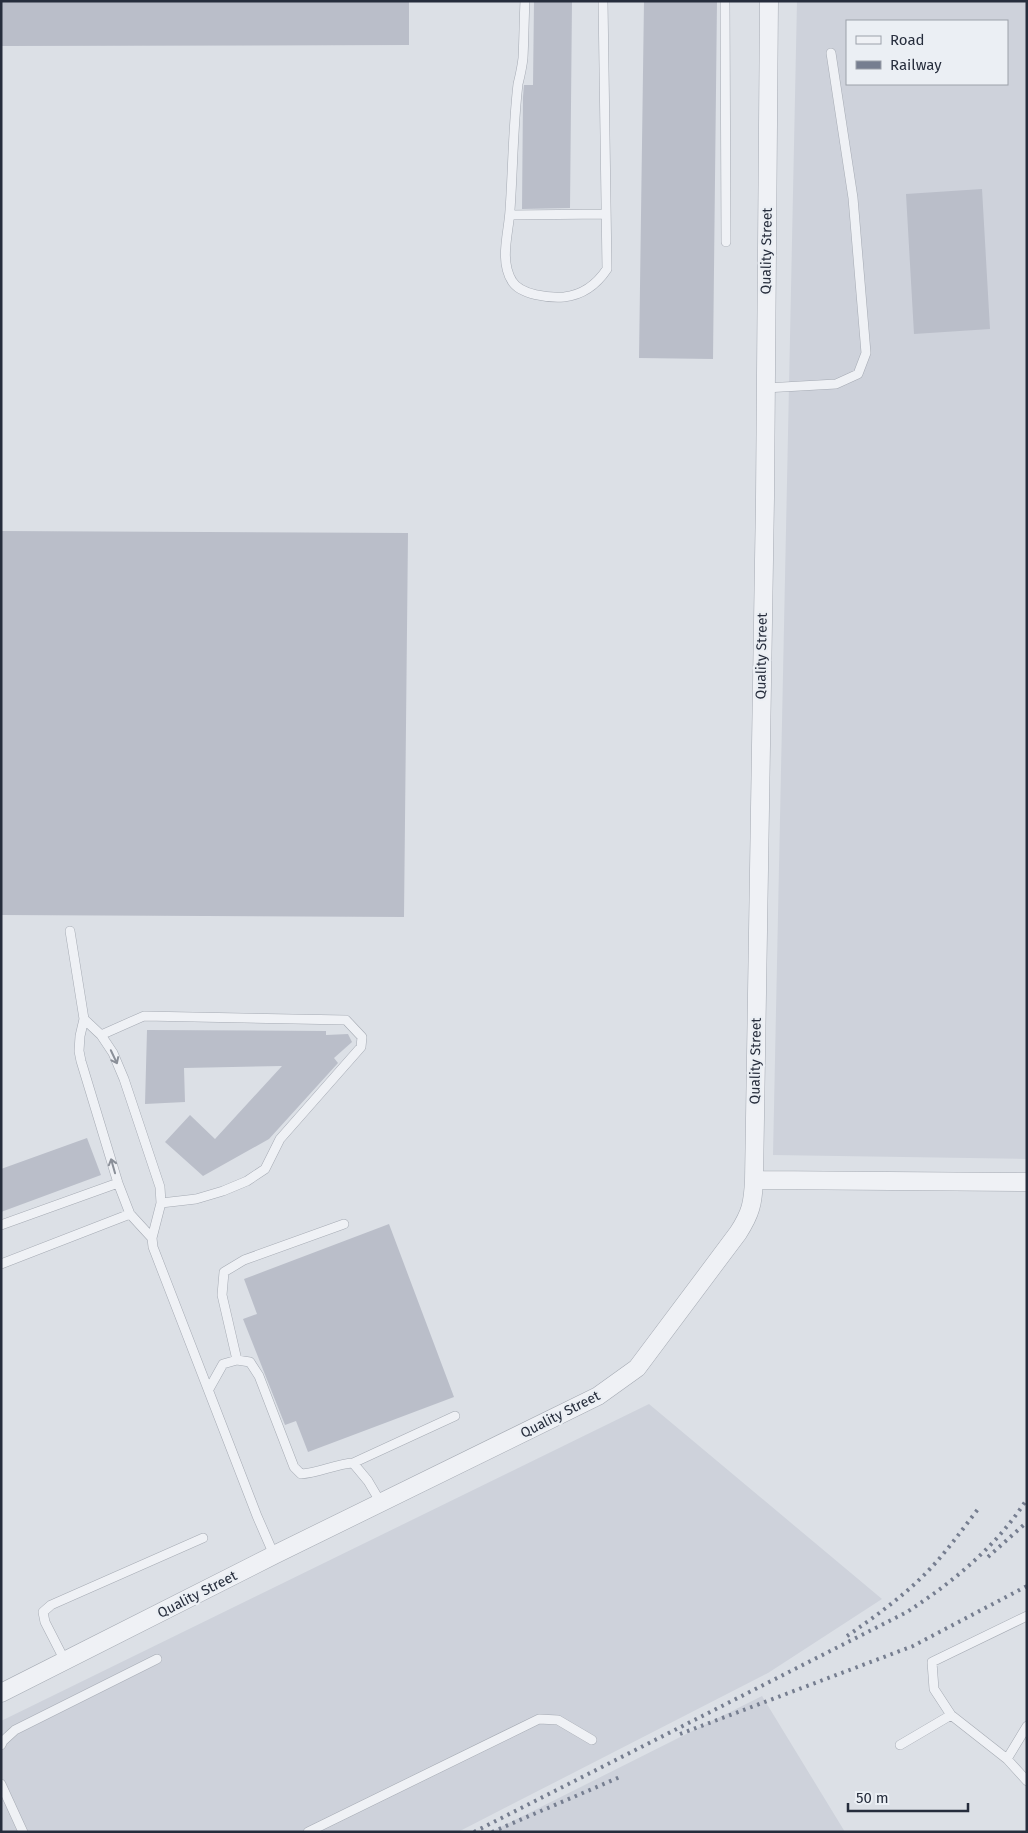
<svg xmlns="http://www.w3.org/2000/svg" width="1028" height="1833" font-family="'Fira Sans',sans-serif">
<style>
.built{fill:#ced2db;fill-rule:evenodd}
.building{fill:#babec9}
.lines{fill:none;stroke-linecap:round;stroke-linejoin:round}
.lane-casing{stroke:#a5aab3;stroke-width:10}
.street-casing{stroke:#a5aab3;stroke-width:19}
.lane{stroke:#eff1f5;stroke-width:9}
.street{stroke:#eff1f5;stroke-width:18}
.rail{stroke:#767e90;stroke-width:4;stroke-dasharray:2.5 5;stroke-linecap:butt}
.oneway{stroke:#8a8f98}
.labels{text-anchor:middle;stroke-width:4.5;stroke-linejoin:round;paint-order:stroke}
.street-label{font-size:14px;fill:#262d3c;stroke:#ebeff4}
</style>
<rect width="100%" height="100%" fill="#dce0e6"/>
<path class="built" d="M797 1H1027V1159L773 1155ZM847 21H1007V84H847Z
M649 1404 882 1599 768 1673 458 1832H1V1721Z
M762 1696 845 1832H491Z"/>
<path class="building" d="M1 1H409V45L1 46Z
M534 1H572L570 208 522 209 523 97 524 85H533Z
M644 1H717L713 359 639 358Z
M982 189 990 329 914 334 906 194Z
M1 531 408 533 404 917 1 915Z
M147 1030 326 1031V1035L348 1034 352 1042 334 1058 338 1063 269 1139 203 1176 165 1142 190 1115 215 1139 282 1066 184 1068 185 1102 145 1104Z
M87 1138 101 1175 1 1212V1169Z
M389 1224 454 1397 308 1452 296 1421 285 1425 243 1319 257 1314 244 1279Z"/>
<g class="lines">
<defs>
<path id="lane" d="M525 1C524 20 524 39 523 58 522 67 520 76 518 84 513 126 513 168 510 210 509 232 499 260 512 281 520 295 549 298 564 297 582 295 597 284 607 269L603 1
M725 1 726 242
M510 215 606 214
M765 388 836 384 858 374 866 353 853 198 831 53
M70 931 84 1019 80 1036 79 1051 81 1061 118 1183 130 1214 152 1238
M84 1019 101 1035 113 1053 124 1079 160 1187 161 1203 152 1238 153 1247 257 1516 274 1555
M101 1035 144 1016 346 1020 362 1037 361 1047 280 1139 265 1169 247 1181 223 1191 196 1199 161 1203
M1 1225 118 1183
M1 1264 130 1214
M237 1360 222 1295 224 1272 244 1260 344 1224
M209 1389 223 1364 237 1360 250 1362 259 1376 294 1467 301 1474C319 1473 335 1464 353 1463L368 1481 381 1503
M353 1463 455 1416
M1027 1616 932 1662 934 1689 951 1715 1007 1759 1027 1781
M65 1661 45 1622 43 1612 51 1605 203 1538
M1 1745 3 1741 15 1730 157 1659
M900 1745 951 1715
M1007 1759 1027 1726
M1 1784 23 1832
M308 1832 539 1719 558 1720 592 1740"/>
<path id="street" d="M754 1180 1027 1182
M1 1693 274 1555 598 1396 637 1368 738 1233C751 1213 753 1203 754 1180L765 498 769 1"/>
</defs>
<use href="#lane" class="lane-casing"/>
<use href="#street" class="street-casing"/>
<use href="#lane" class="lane"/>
<use href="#street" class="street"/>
<path class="rail" d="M988 1557 1027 1522
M847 1636C876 1616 905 1595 929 1570 947 1551 962 1530 978 1509
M680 1734 913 1646 1027 1586
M474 1832 907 1612C953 1582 997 1546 1027 1499
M492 1832 620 1777"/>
</g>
<defs><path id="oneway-shaft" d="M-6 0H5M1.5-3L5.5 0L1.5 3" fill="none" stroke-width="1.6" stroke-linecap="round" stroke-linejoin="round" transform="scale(1.25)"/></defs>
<g class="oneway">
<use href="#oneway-shaft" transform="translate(114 1057) rotate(65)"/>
<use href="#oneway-shaft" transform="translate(113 1166) rotate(-106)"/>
</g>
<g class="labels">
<g class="street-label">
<text transform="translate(766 251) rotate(-89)" y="5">Quality Street</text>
<text transform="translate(761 656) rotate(-89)" y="5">Quality Street</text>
<text transform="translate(755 1061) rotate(-89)" y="5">Quality Street</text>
<text transform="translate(560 1414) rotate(-27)" y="5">Quality Street</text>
<text transform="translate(197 1594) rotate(-27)" y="5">Quality Street</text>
</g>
</g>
<rect width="1028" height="1833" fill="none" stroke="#262d3c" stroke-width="5"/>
<rect x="846" y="20" width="162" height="65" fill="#ebeff4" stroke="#9ca1aa"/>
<rect x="856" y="36" width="25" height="8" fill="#eff1f5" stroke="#9ca1aa"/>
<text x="890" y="45" font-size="15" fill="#262d3c">Road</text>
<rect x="856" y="61" width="25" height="8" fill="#767e90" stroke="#9ca1aa"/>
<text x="890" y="70" font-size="15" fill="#262d3c">Railway</text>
<path d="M848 1803v8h120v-8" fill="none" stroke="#262d3c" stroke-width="2.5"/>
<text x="856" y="1803" font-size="15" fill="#262d3c" stroke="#ebeff4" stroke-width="4" paint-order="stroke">50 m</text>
</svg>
